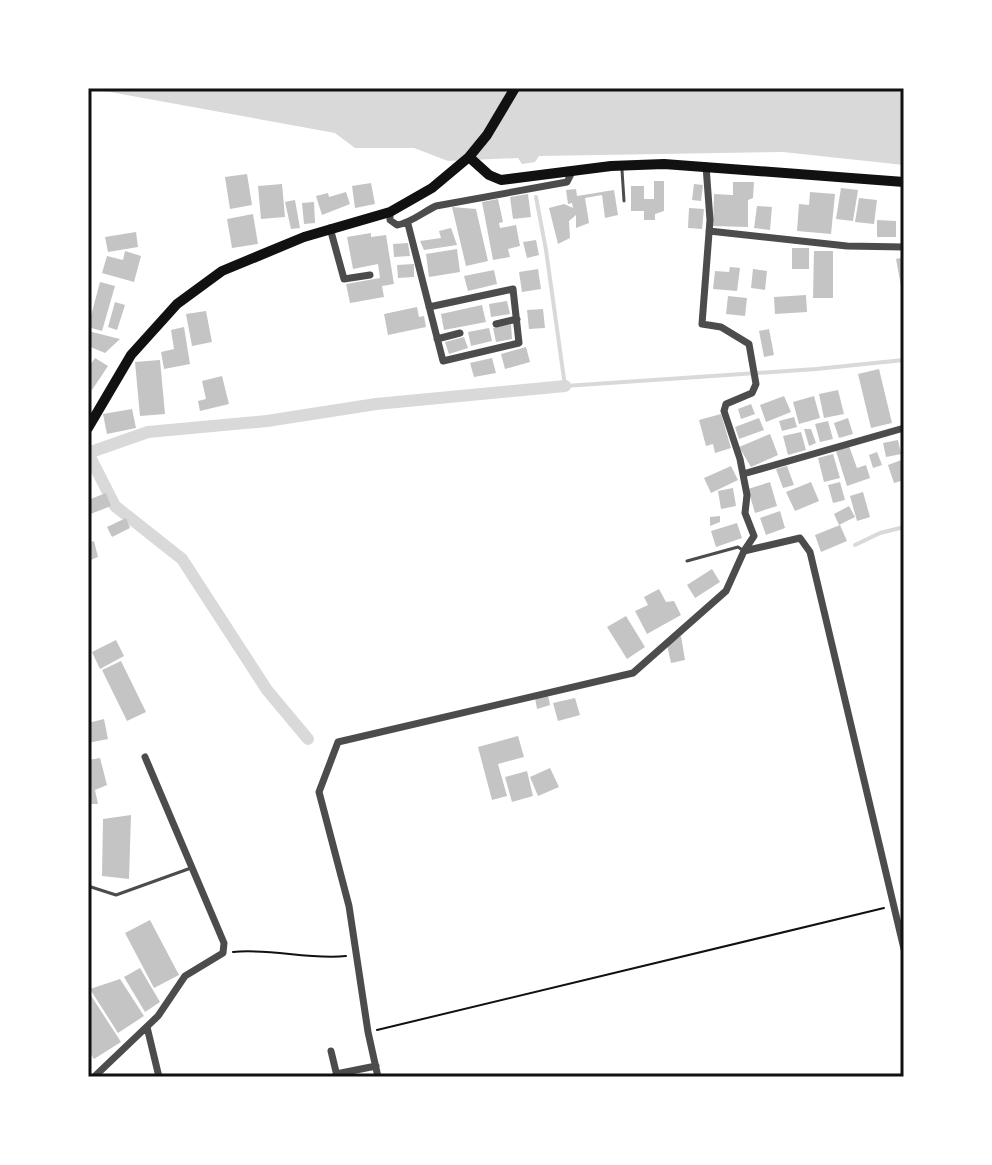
<svg xmlns="http://www.w3.org/2000/svg" width="992" height="1165" font-family="Signika,sans-serif">
<style>
.water{fill:#d9d9d9}
.lines{fill:none;stroke-linecap:round;stroke-linejoin:round}
.stream{stroke:#d9d9d9;stroke-width:4}
.canal{stroke:#d9d9d9;stroke-width:12}
.building{fill:#c4c4c4}
.path{stroke:#111;stroke-width:2}
.service{stroke:#4c4c4c;stroke-width:3}
.minor{stroke:#4c4c4c;stroke-width:7}
.secondary{stroke:#111;stroke-width:10}
.neatline{fill:none;stroke:#111;stroke-width:3}
</style>
<rect width="100%" height="100%" fill="#fff"/>
<path class="water" d="M88 88H904V165L783 152 539 156 535 162 522 164 518 158 448 161 414 148H355L335 133Z"/>
<g class="lines">
<path class="stream" d="M536 197 546 250 565 386 816 369 904 360
M855 545 880 533 904 527"/>
<path class="canal" d="M88 453 148 432 267 421 376 404 565 386
M88 453 115 506 182 559 267 690 308 739"/>
</g>
<path class="building" d="M247 174 252 205 230 209 225 177Z
M654 181H664V211L655 214V220H644V211H631V186H644V199H654Z
M733 182H754L753 198 748 200V227L713 226 714 194 733 195Z
M371 183 375 204 355 208 352 186Z
M282 184 285 217 261 219 258 186Z
M694 184 703 185 701 201 692 200Z
M841 188 858 190 853 221 836 219Z
M576 189 577 196 614 190 618 215 605 218 602 195 585 198 589 223 576 228V215L569 221 570 238 558 244 549 208 564 204 573 208 572 203 568 204 566 190Z
M346 192 350 204 322 215 316 196 328 193 329 197Z
M810 192 835 194 831 234 797 231 799 204 809 205Z
M528 194 531 217 513 219 510 197Z
M859 198 877 200 874 224 855 222Z
M498 199 503 222 499 223 500 228 516 225 520 246 508 249 510 257 493 260 482 202Z
M295 200 300 228 291 229 285 202Z
M314 202 315 223 304 224 302 203Z
M757 206 772 207 770 230 754 228Z
M452 207 476 209 488 261 466 266Z
M689 208 704 209 702 229 688 228Z
M253 214 258 244 232 248 227 219Z
M877 220 896 221V237H877Z
M451 228 457 245 424 250 420 241 441 238 439 231Z
M136 232 138 247 108 252 105 237Z
M371 233V237L386 235 394 284 382 286 384 297 350 303 346 284 380 278 378 264 353 269 347 237Z
M536 240 539 255 527 258 523 242Z
M408 243 410 256 394 257 393 244Z
M792 248H809V269H792Z
M457 249 460 272 429 277 426 254Z
M125 251 141 256 134 282 102 273 107 256 123 260Z
M814 251H833V298H813Z
M904 257V285L901 286 896 259Z
M414 264V277L398 278 397 265Z
M730 267 740 268 737 291 713 289 715 271 729 272Z
M538 269 541 289 522 292 519 272Z
M753 269 767 271 765 290 751 288Z
M494 270 497 284 468 291 464 276Z
M100 282 115 286 102 331 88 327Z
M806 295 807 312 775 314 774 297Z
M728 296 747 298 745 316 726 314Z
M507 301 510 314 491 317 489 304Z
M115 302 125 305 117 330 108 327Z
M482 305 486 322 444 330 441 314Z
M417 307 419 317 424 316 426 327 388 335 384 314Z
M543 309 545 328 529 329 527 310Z
M206 311 212 342 192 346 186 314Z
M511 324 512 339 496 342 493 328Z
M184 327 190 364 164 369 161 352 174 349 171 330Z
M489 328 492 341 471 346 468 332Z
M769 329 774 355 764 357 759 331Z
M88 331 120 339 105 353 88 346Z
M464 337 468 348 449 354 445 342Z
M526 347 530 362 505 369 501 354Z
M95 358 108 366 92 390 88 387V368Z
M492 358 496 373 474 377 470 363Z
M160 360 165 414 140 416 135 362Z
M879 369 892 423 871 428 858 374Z
M222 376 229 404 200 411 198 401 206 399 202 381Z
M838 390 844 414 824 418 819 394Z
M784 396 791 412 766 422 760 405Z
M814 396 820 418 799 424 793 402Z
M751 404 755 414 741 419 738 409Z
M132 409 136 428 107 434 103 414Z
M721 414 731 448 715 453 713 444 706 446 699 420Z
M794 417 797 427 782 431 779 421Z
M759 418 764 430 739 439 735 427Z
M848 418 853 434 839 438 834 423Z
M828 421 833 439 820 442 815 424Z
M804 429H811L816 443 809 446Z
M801 432 806 450 788 455 783 436Z
M770 434 778 455 751 467 739 447Z
M898 440 901 454 886 457 883 443Z
M849 446 857 468 866 465 870 478 847 486 836 451Z
M877 452 882 465 873 468 869 455Z
M833 454 840 478 824 482 818 458Z
M904 459V480L894 483 888 465Z
M731 466 738 480 711 493 704 478Z
M787 466 794 485 783 488 776 469Z
M770 482 777 506 755 513 748 489Z
M811 482 819 501 795 511 786 492Z
M840 482 845 500 833 503 828 485Z
M733 488 736 506 721 509 718 491Z
M863 492 870 517 857 521 850 496Z
M106 493 111 506 88 515V500Z
M849 506 855 517 839 525 834 514Z
M780 511 785 528 766 535 760 518Z
M720 516V522L710 526V517Z
M126 518 130 528 112 537 107 527Z
M737 523 742 538 716 547 711 531Z
M840 525 847 541 821 552 815 535Z
M94 541 98 557 88 561V543Z
M712 569 720 582 695 598 687 585Z
M659 589 666 602 674 601 681 615 647 634 635 611 648 605 644 597Z
M626 616 645 647 627 659 607 627Z
M681 636 685 660 671 663 667 645Z
M116 640 124 656 100 669 92 652Z
M121 661 146 712 127 721 102 670Z
M548 695 550 705 537 709 535 698Z
M575 698 580 715 558 721 553 703Z
M104 719 108 739 88 743V723Z
M518 736 524 757 498 764 507 796 492 800 478 747Z
M100 758 107 785 95 790 98 804H88V760Z
M550 768 559 787 538 796 530 777Z
M527 771 533 796 512 802 505 777Z
M131 815 129 879 102 876 103 819Z
M150 920 179 975 154 988 125 933Z
M140 968 160 1002 145 1012 124 977Z
M120 979 144 1016 118 1033 90 989Z
M88 991 121 1042 94 1059 88 1050Z"/>
<g class="lines">
<path class="path" d="M233 952C271 948 308 960 346 956
M377 1030 884 908"/>
<path class="service" d="M622 170 624 201
M687 561 738 547 744 551
M88 886 116 895 191 868"/>
<path class="minor" d="M390 212V220L397 225C411 223 423 212 436 206L567 182 573 170
M408 224 443 361 519 343 513 289 429 307
M330 228 344 279 370 275
M709 231 847 246 904 247
M496 324 517 319
M437 339 460 333
M743 474 904 428
M744 551 800 538 810 552 904 949
M147 1027 159 1077
M331 1051 337 1076
M336 1074 376 1066
M94 1077 158 1016 185 976 223 953 224 943 145 757
M378 1077 368 1032 349 906 319 792 338 742 633 673 726 591 744 551 754 536 745 513 747 495 740 459 724 411 726 404 752 393 756 384 749 344 721 327 702 324 710 220 706 166"/>
<path class="secondary" d="M469 157 489 175 501 180 611 166 664 164 904 182
M88 428 131 355 177 304 222 271 304 237 390 212 432 188 469 157 487 135 515 88"/>
</g>
<rect width="992" height="1165" fill="none" stroke="#ffffff" stroke-width="180"/>
<rect x="90" y="90" width="812" height="985" class="neatline"/>
</svg>
